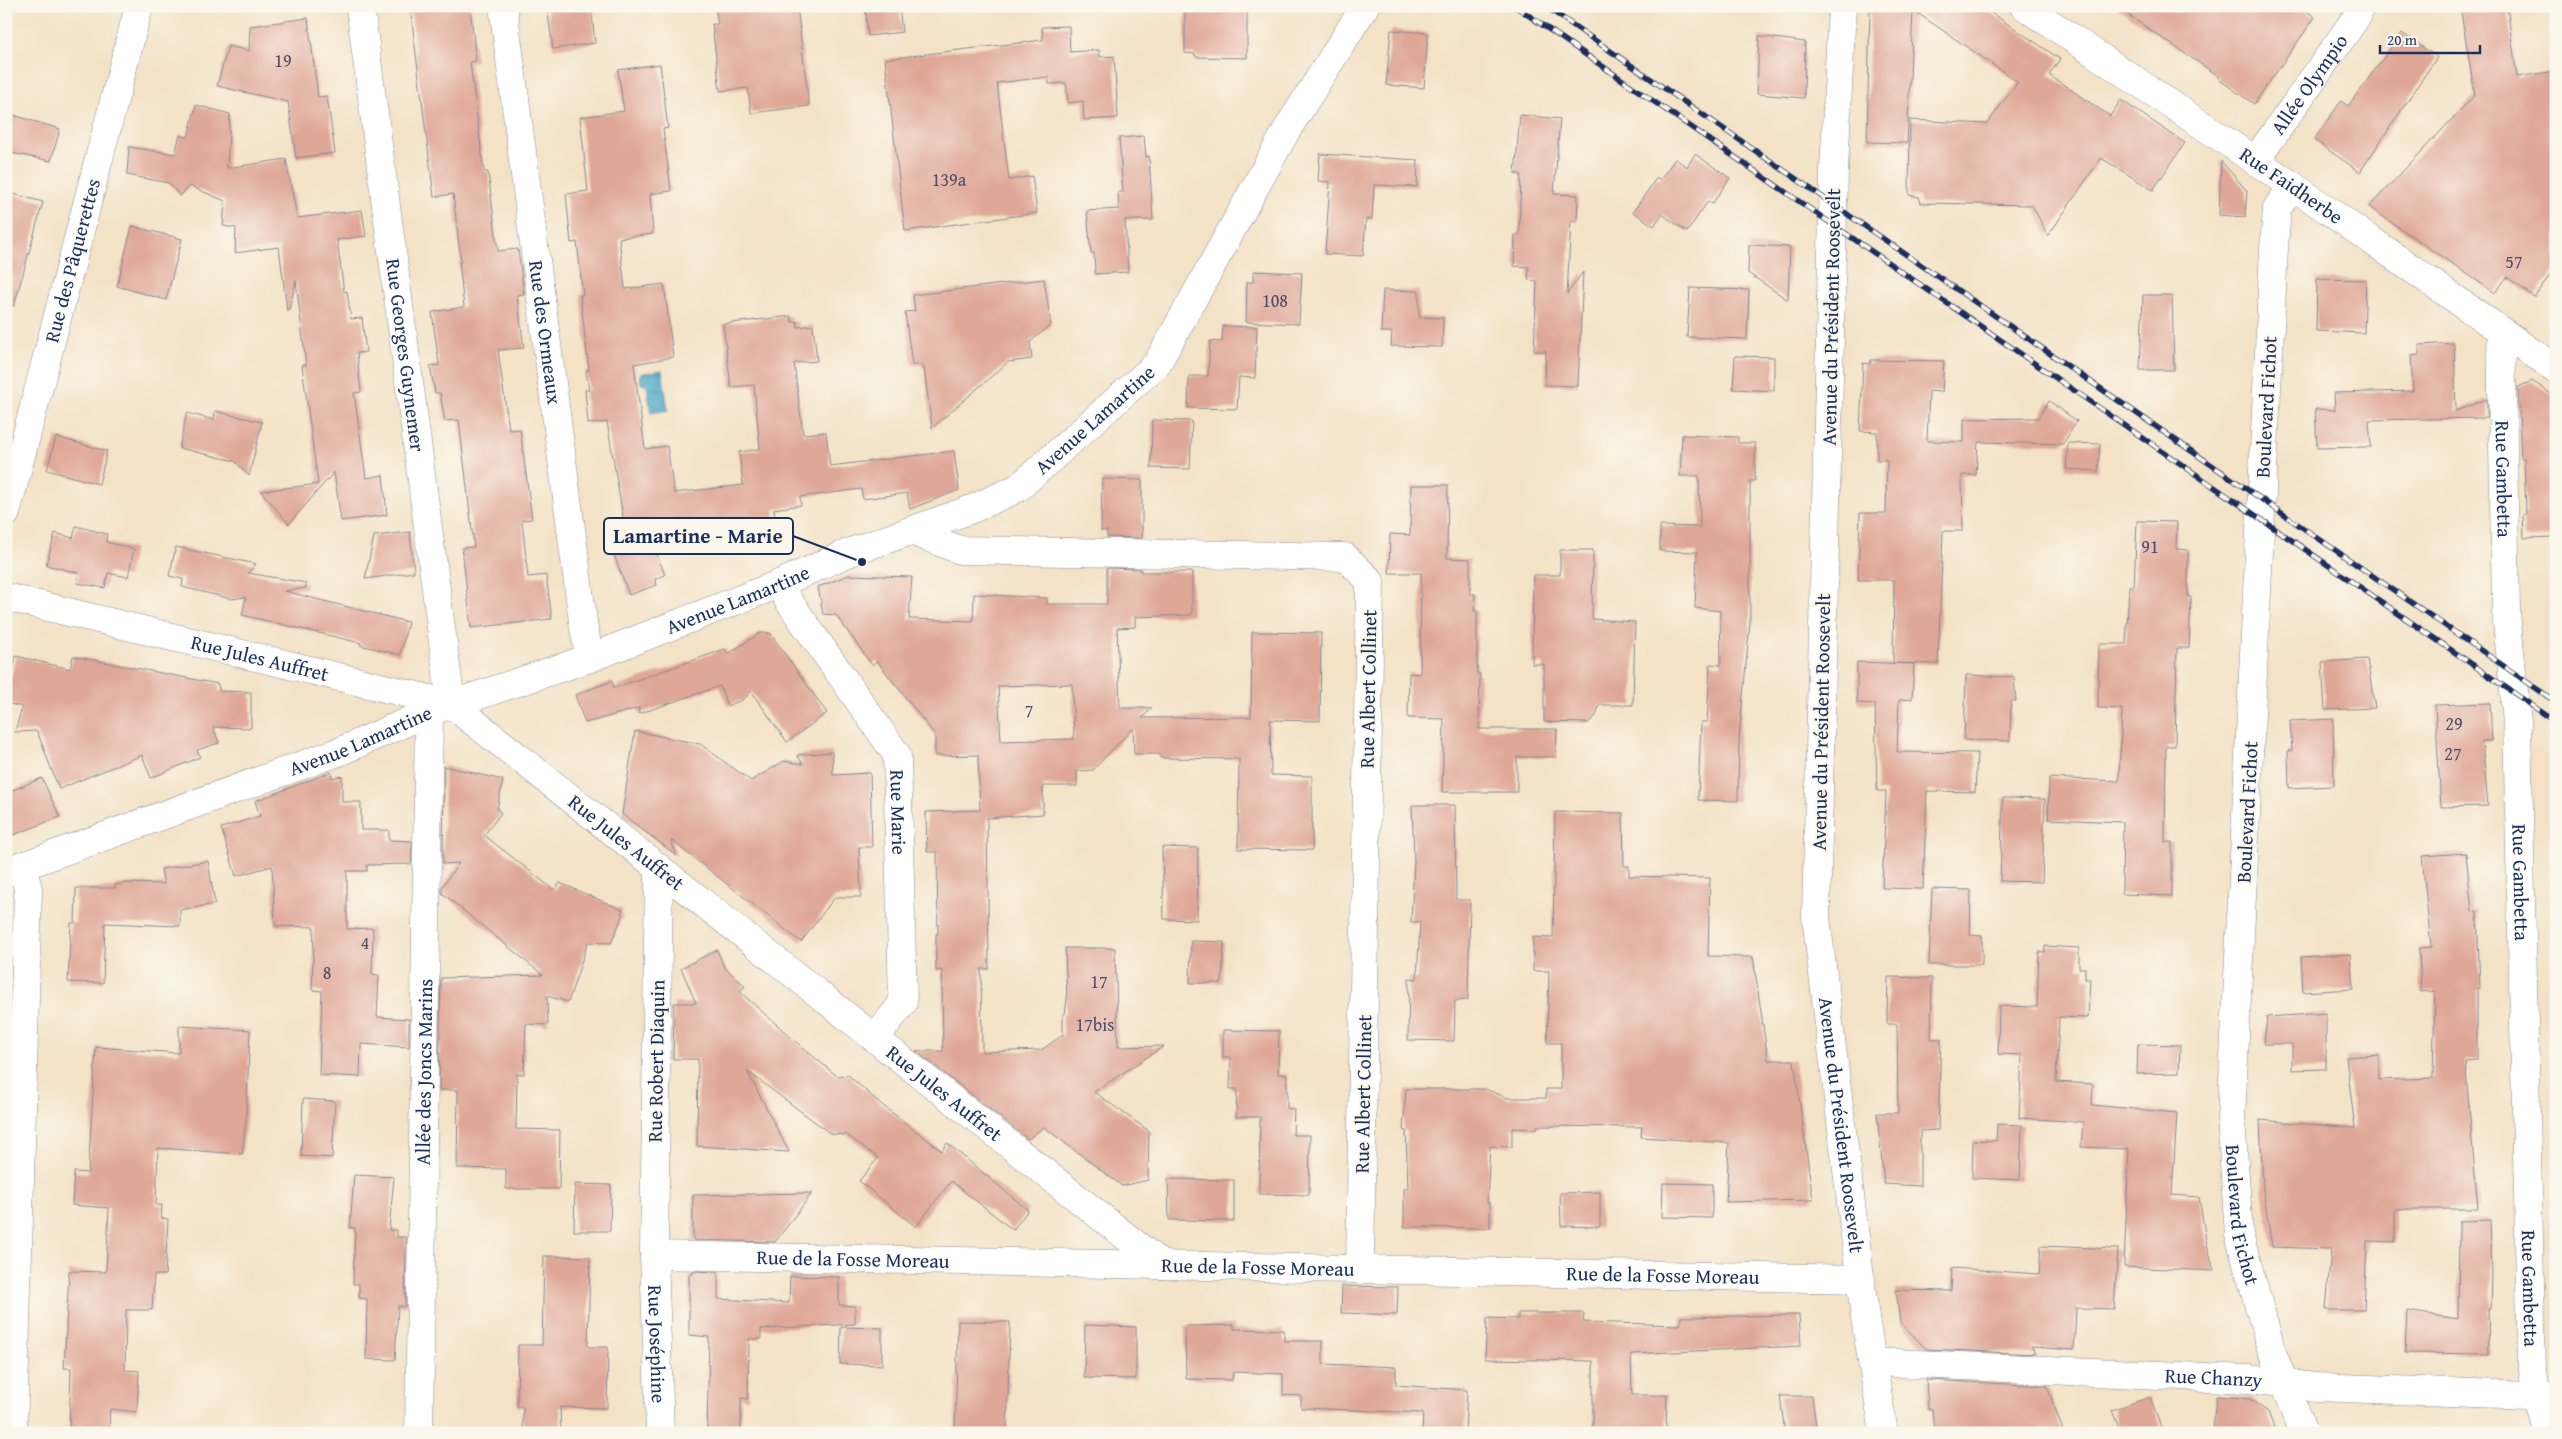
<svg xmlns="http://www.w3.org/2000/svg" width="2562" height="1439" font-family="'Gentium Book Plus',serif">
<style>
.water{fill:url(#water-ripples);stroke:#326c93}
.building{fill:#dfa798;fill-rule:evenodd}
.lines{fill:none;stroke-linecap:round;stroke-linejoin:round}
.minor-casing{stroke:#878892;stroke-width:29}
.minor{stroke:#fff;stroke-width:28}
.rail-casing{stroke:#1b2f5e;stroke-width:5.5}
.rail{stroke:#fbf7ec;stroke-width:4;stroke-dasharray:11;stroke-linecap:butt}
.labels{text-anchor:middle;stroke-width:4;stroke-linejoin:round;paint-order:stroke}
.number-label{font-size:18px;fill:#4c4d6c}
.street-label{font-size:20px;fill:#1b2f5e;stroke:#fbf7ec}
.leader{fill:none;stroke:#1b2f5e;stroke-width:2}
.callout-dot{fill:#1b2f5e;stroke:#fbf7ec;stroke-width:2}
.callout{fill:#fbf7ec;stroke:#1b2f5e;stroke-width:2}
.callout-label{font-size:21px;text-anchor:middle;font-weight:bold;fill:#1b2f5e}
</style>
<defs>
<pattern id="water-ripples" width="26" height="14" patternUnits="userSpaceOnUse" patternTransform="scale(1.25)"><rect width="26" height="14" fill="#49a8c8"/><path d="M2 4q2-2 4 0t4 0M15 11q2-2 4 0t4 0" fill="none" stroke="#3c89a6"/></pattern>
</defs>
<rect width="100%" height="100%" fill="#fbf7ec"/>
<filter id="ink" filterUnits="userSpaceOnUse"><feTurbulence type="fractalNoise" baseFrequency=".02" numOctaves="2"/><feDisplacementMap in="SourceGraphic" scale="10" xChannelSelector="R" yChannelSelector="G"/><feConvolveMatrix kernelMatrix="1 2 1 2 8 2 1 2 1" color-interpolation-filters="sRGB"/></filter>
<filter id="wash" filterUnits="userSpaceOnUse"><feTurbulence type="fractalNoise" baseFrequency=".0096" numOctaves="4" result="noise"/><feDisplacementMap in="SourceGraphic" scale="20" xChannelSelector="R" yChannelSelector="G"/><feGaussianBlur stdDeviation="1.12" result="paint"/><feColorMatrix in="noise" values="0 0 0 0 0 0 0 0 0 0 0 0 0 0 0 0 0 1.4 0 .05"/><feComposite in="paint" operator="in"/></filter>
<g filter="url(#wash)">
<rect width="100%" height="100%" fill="#f3e2c6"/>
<path class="water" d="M662 370 668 410 651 413 647 385 641 384 640 374Z"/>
<g id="blocks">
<path class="building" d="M410 6H470L476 61 470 62 484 172H488L498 251 518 249 524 294 517 295 524 348 498 350 509 430 520 429 532 519 522 520 528 577 546 575 552 619 471 628 462 548 474 547 459 420 445 421 440 393H435L430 366 439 365 432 312 464 307 459 262H461L453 194 434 197Z
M547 6H591L595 43 553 49Z
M715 6H797L809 106 751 113 748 88 720 91 712 24H718Z
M865 6H899L902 32 868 36Z
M1185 6 1247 8V58L1196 57 1195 54 1185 53Z
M1870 6H1981L2060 59 2049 75 2110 116 2121 100 2185 143 2153 190 2101 158 2048 236 2032 205 1921 203 1919 197 1909 195 1910 120 1987 124 2018 82 1913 10 1907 143 1867 142Z
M2115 6H2300L2315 17 2254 104 2218 79 2220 77Z
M2460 6H2507L2517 77 2556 71V267L2534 297 2507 277 2495 293 2369 207 2475 95Z
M308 18 318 97 327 96 335 153 296 158 288 102 217 86 228 46 249 51 250 26Z
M1069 26 1070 52 1099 50 1100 57 1114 56 1118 118 1084 120 1083 101 1068 103 1066 83 1049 84 1048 77 997 83 1009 180 1032 176 1037 213 905 231 885 59 1043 40 1042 27Z
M1391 30 1428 33 1424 88 1386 85Z
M2402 33 2437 57 2360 172 2314 140 2341 101 2348 106Z
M1759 36 1805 42 1804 98 1757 94Z
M660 64 668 128 663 129 671 191 650 194 653 234 619 238 625 289 664 284 673 357 634 364 645 449 667 446 674 493 743 485 739 452 760 449 754 385 731 387 723 324 791 316 792 322 797 321 798 327 813 325 817 361 794 363 803 434 826 432 830 466 954 451 959 490 910 509 907 493 863 499 861 489 800 497 801 505 774 509 775 520 733 528 734 536 654 547 665 575 655 579 657 585 629 595 613 552 628 547 607 422 588 424 585 390H589L586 370H589L580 295H583L577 242 571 243 566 194 588 191 580 117 624 111 618 70Z
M196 105 230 114 227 168 286 159 297 218 362 210 366 236 337 240 344 292 347 291 351 319 362 318 366 352 357 353 361 392 354 393 366 478 383 475 387 515 341 521 334 472 289 524 261 491 318 484 302 365H306L296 281 289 310H287L279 247 235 253 236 228 223 226 225 201 190 186 180 196 169 183 127 175 129 147 175 154 180 135 188 137Z
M13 115 60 129 51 161 6 152V139Z
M1520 115 1560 119 1554 194 1578 195 1577 221H1571L1567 294 1583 272 1578 386 1545 385 1546 351H1534L1537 281 1528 280 1529 267 1514 266 1515 235H1519L1521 174H1515Z
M1144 136 1146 157 1149 156 1153 220H1125L1128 272 1095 274 1094 253H1091L1087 211 1119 209 1118 192H1123L1119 138Z
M1320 154 1418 160 1417 187 1374 185 1372 219H1366L1363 256 1325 254 1330 182 1318 181Z
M1695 154 1730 178 1712 204 1708 201 1687 232 1662 214 1654 226 1633 212 1657 177 1660 180 1675 159 1687 167Z
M2221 161 2247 191 2245 217 2219 215Z
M6 192 43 202 14 306 6 304Z
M132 226 182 239 166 300 117 286Z
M1749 245 1790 247 1788 300 1748 273Z
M1253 271 1302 273 1299 324 1246 322 1247 282H1253Z
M1044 279 1051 325 1030 342 1032 359 1008 362 932 428 924 368H922V365H912L905 312 915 311 913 295Z
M2317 279 2366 280 2364 333 2316 331Z
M1690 288 1749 290 1747 339 1687 337Z
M1383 290 1419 291V317L1443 318 1442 347 1391 346 1392 332H1381Z
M2143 295H2172L2174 370H2140Z
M1223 326 1257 327 1255 378 1239 377 1237 409 1188 408 1189 376H1208L1210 341 1222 342Z
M2454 343 2456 411 2487 399V418L2369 420 2371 447 2317 448 2315 409 2335 410 2334 393 2413 391 2411 356 2419 355V345Z
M1735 356 1774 357V391L1733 389Z
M1871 360 1944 361 1942 392 1929 391 1927 441 1964 442V419L2038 418 2049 401 2077 421 2063 444 1978 442 1976 475H1962L1963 531H1943L1938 664 1893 663 1894 580H1858L1860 513H1886L1887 460H1877V432L1860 431 1863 363 1870 364Z
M2532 381 2556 397V537L2524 538 2523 515 2526 514 2524 458H2521L2518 387Z
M215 411 262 422 249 476 235 461 179 448 187 413 214 420Z
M1152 420 1192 421 1190 469 1151 468Z
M1682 435 1738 437V443H1755V481H1750V622L1739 739 1738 801 1698 800 1701 722H1707L1710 664 1721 665 1720 611 1695 608 1697 552 1660 551V526L1700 527 1699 476H1680Z
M56 437 107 451 99 484 47 470Z
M2068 443 2100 444 2098 471 2066 469Z
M1102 479 1142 480V538L1107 537V531H1101Z
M1411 485H1448L1447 558 1470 559V594H1475L1474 611H1477V674H1480L1479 729H1557L1556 757H1517V792H1442L1444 719 1408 718 1409 673 1420 674 1421 573H1389L1390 534 1410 535Z
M2137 521 2177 522 2176 549 2188 550V597H2191L2189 648H2177L2175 746H2166L2165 842H2172V896L2122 894 2123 822 2048 819 2049 778 2119 781 2122 709 2098 708 2099 644H2126L2129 586H2134Z
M76 526 107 534 106 542 134 549 128 577 108 573 105 588 77 583 79 573 46 565 55 533 73 538Z
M410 532 414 572 365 579 374 536Z
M176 547 256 564 248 573 306 583V588L284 591 408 622 400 655 360 645 361 643 242 615 246 597 232 599 182 587 183 579 169 576Z
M1560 550H1593L1592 619 1635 622 1633 705H1599L1596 716 1588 723 1544 722V664H1532L1533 575H1560Z
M1107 568 1141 569V572H1192V615L1135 617V627L1117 628 1120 708H1152L1142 718 1251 717 1252 632 1321 633 1320 721 1270 720 1271 775 1312 776V850L1238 849 1239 759 1160 758V754H1134L1133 728 1093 770 1077 771V786H1043V814L987 818 989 969H981L982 1052 1041 1050 1063 1035V1014H1065L1067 999 1065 948H1115L1118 1047 1164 1046 1094 1092 1149 1131 1148 1180 1122 1186 1044 1127 1028 1139 916 1051H943L942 970 936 971V934H938L937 852H927L926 812 980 810 978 755 935 756V735L877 661 872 665 836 615 823 614 818 587 849 575 912 577 909 619 973 621 974 594 1047 598V604H1107ZM1072 684 1074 739 1001 741 998 686Z
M760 633H770L827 713 787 742 751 691 744 699 727 706 720 686 638 714 639 708 585 723 575 695 612 681 614 688 725 649 728 654Z
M16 656 70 669 73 656 218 684 219 691 251 692V728L213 727 219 743 197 750 200 757 151 778 142 755 59 789 37 731 15 732 22 707 6 703V699Z
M2367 659 2375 708 2325 710 2322 662Z
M1857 662 1914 664 1912 699 1899 700 1897 752 1977 753 1975 792 1927 791 1923 889 1882 888 1886 791H1877L1875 704 1857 703Z
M1966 675 2014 677 2016 701H2011L2010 741 1964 740Z
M2490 703 2492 741H2482L2488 806 2441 807 2435 705Z
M2333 719 2334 786 2289 788 2288 751H2292L2290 721Z
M635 731 700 744 751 781 784 761 803 764 797 755 832 752 833 775 870 773 872 847H859L861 897H835L801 942 671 840 677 856 622 814Z
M444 766 503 780 497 809 501 813 484 835 554 890 560 883 623 910 621 914 623 915 611 943 588 942 568 1002 547 996 548 1025 526 1024 524 1074H517L516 1129 560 1130 559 1189H506V1169L457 1168 458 1090H439L441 978 543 975 442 893V887L459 863 443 864Z
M331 772 332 778 342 776V802H361V830H389V840L412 841 411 864 367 865V871H347V929L373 928 372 974 379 975 377 1017 409 1019V1047L361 1044 360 1077 319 1075 322 991 312 990 314 927 275 926 272 866 236 876 221 828 260 816 255 801Z
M42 778 60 817 6 838V793Z
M2003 798 2045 799 2042 882 2000 881Z
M1412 805H1455L1456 900H1470L1468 1000 1455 1001 1454 1041 1408 1040 1409 978 1417 979 1420 922H1411L1414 862Z
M1555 812 1623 813 1624 866H1629V876L1710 878 1708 956 1753 957 1768 1060H1794L1813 1200 1726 1202 1729 1143 1641 1137 1642 1127 1537 1126V1129L1512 1128V1147L1490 1146 1487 1203H1490V1228L1404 1227V1189H1408L1406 1131 1403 1130 1406 1089H1485L1508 1098H1546V1089H1561V1043H1547L1549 971H1533V937L1553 938Z
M1162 847 1198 848 1197 920 1164 919Z
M2466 853 2472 912 2477 911 2480 988 2477 989V1060L2465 1061 2478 1209H2395V1242L2367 1241 2364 1310H2326L2331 1249 2272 1247 2263 1189 2260 1120 2355 1128 2346 1057 2379 1055V1080L2433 1078 2435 991 2421 992 2419 948 2431 947 2422 856Z
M208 861 215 904 180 910V926L105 923 103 983 68 982 71 923H75L76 888H115V885L127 883 164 884 161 869Z
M1932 889 1971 890 1970 935 1982 936V965H1929Z
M1191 941 1224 942 1222 983H1190Z
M2045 946 2079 948V968H2085V979H2090L2088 1018 2059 1017 2056 1082 2093 1084 2092 1105 2177 1113 2172 1195 2199 1197 2206 1240 2214 1271 2124 1267 2129 1149 2081 1147 2083 1122 2019 1118 2022 1055 1998 1054 1999 1006 2037 1007 2039 952H2045Z
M717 950 724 967 745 986 740 992 802 1047 837 1076 848 1075 882 1105 942 1151 947 1143 1028 1210 1013 1230 951 1181 916 1227 859 1181 878 1158 847 1135 831 1134 747 1071 789 1152 697 1146 698 1059H673L674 1003H696L681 968Z
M2350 954 2353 989 2303 992 2301 957Z
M1888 977 1932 978 1931 1039H1941L1938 1130 1920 1131V1186L1884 1184 1877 1113H1898L1897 1024H1887Z
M2326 1013V1069L2292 1070V1044H2264L2267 1017Z
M179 1026 250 1030 246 1120 242 1154 158 1148 156 1205H162L161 1218 168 1219 165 1275H154L152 1310H126L125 1370 139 1371 137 1412 110 1409 109 1433H69L71 1368H64L69 1271 106 1272 109 1208 72 1205 74 1172 88 1173 96 1047 179 1053Z
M1223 1030 1279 1031 1278 1074H1287V1108L1294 1109 1293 1135H1310L1309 1195 1259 1194 1260 1117H1236L1237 1089H1230L1231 1057H1223Z
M2138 1044 2180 1045 2179 1073 2137 1074Z
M303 1099 335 1101 332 1158 301 1156Z
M1997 1124 2022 1125 2020 1180 1972 1178 1973 1140 1996 1141Z
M354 1175 394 1177 389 1230H397V1237H406L405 1307 398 1306 395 1360 366 1359 367 1299 359 1298V1284H353L355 1228H350Z
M1168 1179 1234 1180V1221L1169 1220Z
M1663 1183 1712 1184V1218L1662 1217Z
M575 1184 611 1185 610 1231H574Z
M1600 1192V1227L1561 1226 1560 1193Z
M812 1193 775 1242 693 1240V1195Z
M2490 1220 2492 1272 2491 1309H2488L2489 1354 2405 1353 2407 1311 2458 1319 2459 1221Z
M2041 1246 2118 1249 2114 1309 2076 1308 2074 1350 2032 1347 2035 1354 1926 1349 1900 1322 1896 1290 1951 1291 1952 1268 2039 1274Z
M544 1256 590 1257 588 1347H608L607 1408 560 1407 561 1433H523V1407H517L518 1345H542Z
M693 1271 718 1272V1299L789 1303 790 1276 839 1277V1305L855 1306V1324L761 1329V1339H749L748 1399 741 1398V1433H707L709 1337 689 1335V1274H693Z
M1342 1286 1398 1287 1397 1315 1341 1313Z
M1518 1313H1584L1583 1322 1680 1325 1681 1317 1799 1315 1801 1346 1631 1354 1632 1395H1667L1666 1433H1593V1361L1485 1359 1487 1318 1518 1319Z
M958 1321 1010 1322 1007 1433H955Z
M1085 1325 1136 1327V1379L1084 1378Z
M1234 1325V1329L1284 1330V1341H1323V1364L1396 1367V1385L1467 1390 1465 1433H1422L1423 1413 1301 1408V1396L1283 1395V1374L1233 1372 1232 1380 1186 1379 1185 1326Z
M841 1327 882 1328V1365L840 1364Z
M1926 1380 2047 1386 2064 1433H1934L1932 1409H1928Z
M1780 1396H1812L1817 1433H1785Z
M2216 1396 2250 1399 2268 1412 2276 1433H2213Z
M2150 1397 2163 1433H2121L2112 1410Z"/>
</g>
</g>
<g filter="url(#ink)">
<use href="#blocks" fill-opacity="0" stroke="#878892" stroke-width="1"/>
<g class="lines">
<defs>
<g id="minor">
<path id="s1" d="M360 6 451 704"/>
<path id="s2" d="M503 6 584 629 590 658"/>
<path id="s3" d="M1842 6 1834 171 1816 917 1865 1318 1884 1433"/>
<path id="s4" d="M2024 6 2293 186 2556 369"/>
<path id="s5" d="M2255 161 2358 15V6"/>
<path id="s6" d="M2293 186 2277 208 2274 248 2231 1119 2239 1235 2272 1352 2303 1433"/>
<path id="s7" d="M2501 331 2506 612 2517 722 2532 1369 2535 1395 2549 1433"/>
<path id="s8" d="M6 513 139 6"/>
<path d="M911 531 960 550 1345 557 1370 581 1360 1270"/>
<path id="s9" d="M779 584 788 600 897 755 903 1003 875 1038"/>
<path id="s10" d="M6 597 451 704 1162 1265"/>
<path id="s11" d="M659 868 654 1255 660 1433"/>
<path id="s12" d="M6 872 341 751 429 712 590 658 779 584 848 553 972 509 1018 488 1157 364 1288 128 1365 6"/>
<path id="s13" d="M654 1255 1861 1279"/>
<path id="s14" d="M1872 1362 2249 1379 2315 1387 2554 1396"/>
<path d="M13 1433 28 889 22 865"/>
<path id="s15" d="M419 1433 429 712"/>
</g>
</defs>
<use href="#minor" class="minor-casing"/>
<use href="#minor" class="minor"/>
<defs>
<path id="rail" d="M1515 6 2556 722
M1545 6 2556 702"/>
</defs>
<use href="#rail" class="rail-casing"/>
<use href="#rail" class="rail"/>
</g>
</g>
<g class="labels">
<g class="number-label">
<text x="283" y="67">19</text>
<text x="949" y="186">139a</text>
<text x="2514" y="268">57</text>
<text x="1275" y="307">108</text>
<text x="2150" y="553">91</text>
<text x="1029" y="717">7</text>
<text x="2454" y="730">29</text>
<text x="2453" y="760">27</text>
<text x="365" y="949">4</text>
<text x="327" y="979">8</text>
<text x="1099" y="988">17</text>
<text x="1095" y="1031">17bis</text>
</g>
<g class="street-label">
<text dy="7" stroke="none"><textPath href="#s5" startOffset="94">Allée Olympio</textPath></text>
<text dy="7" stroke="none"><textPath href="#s4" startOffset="322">Rue Faidherbe</textPath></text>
<text dy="7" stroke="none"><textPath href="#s8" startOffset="261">Rue des Pâquerettes</textPath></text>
<text transform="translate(1831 317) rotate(-89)" y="7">Avenue du Président Roosevelt</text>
<text dy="7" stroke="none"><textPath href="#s2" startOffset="329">Rue des Ormeaux</textPath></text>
<text dy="7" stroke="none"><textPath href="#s1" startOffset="352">Rue Georges Guynemer</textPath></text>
<text transform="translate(2266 407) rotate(-87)" y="7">Boulevard Fichot</text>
<text dy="7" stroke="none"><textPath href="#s12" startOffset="1186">Avenue Lamartine</textPath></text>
<text dy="7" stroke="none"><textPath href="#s7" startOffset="148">Rue Gambetta</textPath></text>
<text dy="7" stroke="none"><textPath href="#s12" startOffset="781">Avenue Lamartine</textPath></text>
<text dy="7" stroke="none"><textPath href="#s10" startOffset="261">Rue Jules Auffret</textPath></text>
<text transform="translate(1368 689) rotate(-89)" y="7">Rue Albert Collinet</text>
<text transform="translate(1821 722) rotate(-89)" y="7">Avenue du Président Roosevelt</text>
<text dy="7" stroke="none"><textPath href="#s12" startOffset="378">Avenue Lamartine</textPath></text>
<text transform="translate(2247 812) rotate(-87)" y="7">Boulevard Fichot</text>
<text dy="7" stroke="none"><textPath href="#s9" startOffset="265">Rue Marie</textPath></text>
<text dy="7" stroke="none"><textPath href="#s10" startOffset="681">Rue Jules Auffret</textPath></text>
<text dy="7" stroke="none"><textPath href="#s7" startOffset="552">Rue Gambetta</textPath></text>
<text transform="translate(656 1061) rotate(-89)" y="7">Rue Robert Diaquin</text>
<text dy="7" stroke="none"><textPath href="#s15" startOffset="361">Allée des Joncs Marins</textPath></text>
<text dy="7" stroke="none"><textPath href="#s10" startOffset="1086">Rue Jules Auffret</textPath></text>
<text transform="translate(1363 1094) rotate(-89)" y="7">Rue Albert Collinet</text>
<text dy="7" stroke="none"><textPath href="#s3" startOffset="1121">Avenue du Président Roosevelt</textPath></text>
<text dy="7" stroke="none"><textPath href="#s6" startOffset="1036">Boulevard Fichot</textPath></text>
<text dy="7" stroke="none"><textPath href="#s13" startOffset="199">Rue de la Fosse Moreau</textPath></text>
<text dy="7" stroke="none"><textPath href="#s13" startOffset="604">Rue de la Fosse Moreau</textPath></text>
<text dy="7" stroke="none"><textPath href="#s13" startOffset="1009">Rue de la Fosse Moreau</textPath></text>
<text dy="7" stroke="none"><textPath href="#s7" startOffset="958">Rue Gambetta</textPath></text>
<text dy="7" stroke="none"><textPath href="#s11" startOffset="476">Rue Joséphine</textPath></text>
<text dy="7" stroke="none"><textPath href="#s14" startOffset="342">Rue Chanzy</textPath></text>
</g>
</g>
<path class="leader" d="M862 562L793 536"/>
<circle class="callout-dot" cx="862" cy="562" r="5"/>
<rect class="callout" x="604" y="518" width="189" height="36" rx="5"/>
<g class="callout-label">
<text x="698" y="543">Lamartine - Marie</text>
</g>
<rect width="2562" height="1439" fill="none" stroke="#fbf7ec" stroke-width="25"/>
<path d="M2380 45v8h100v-8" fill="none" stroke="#1b2f5e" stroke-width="2.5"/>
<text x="2387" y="45" font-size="15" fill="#1b2f5e" stroke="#fbf7ec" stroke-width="4" paint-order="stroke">20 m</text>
</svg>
